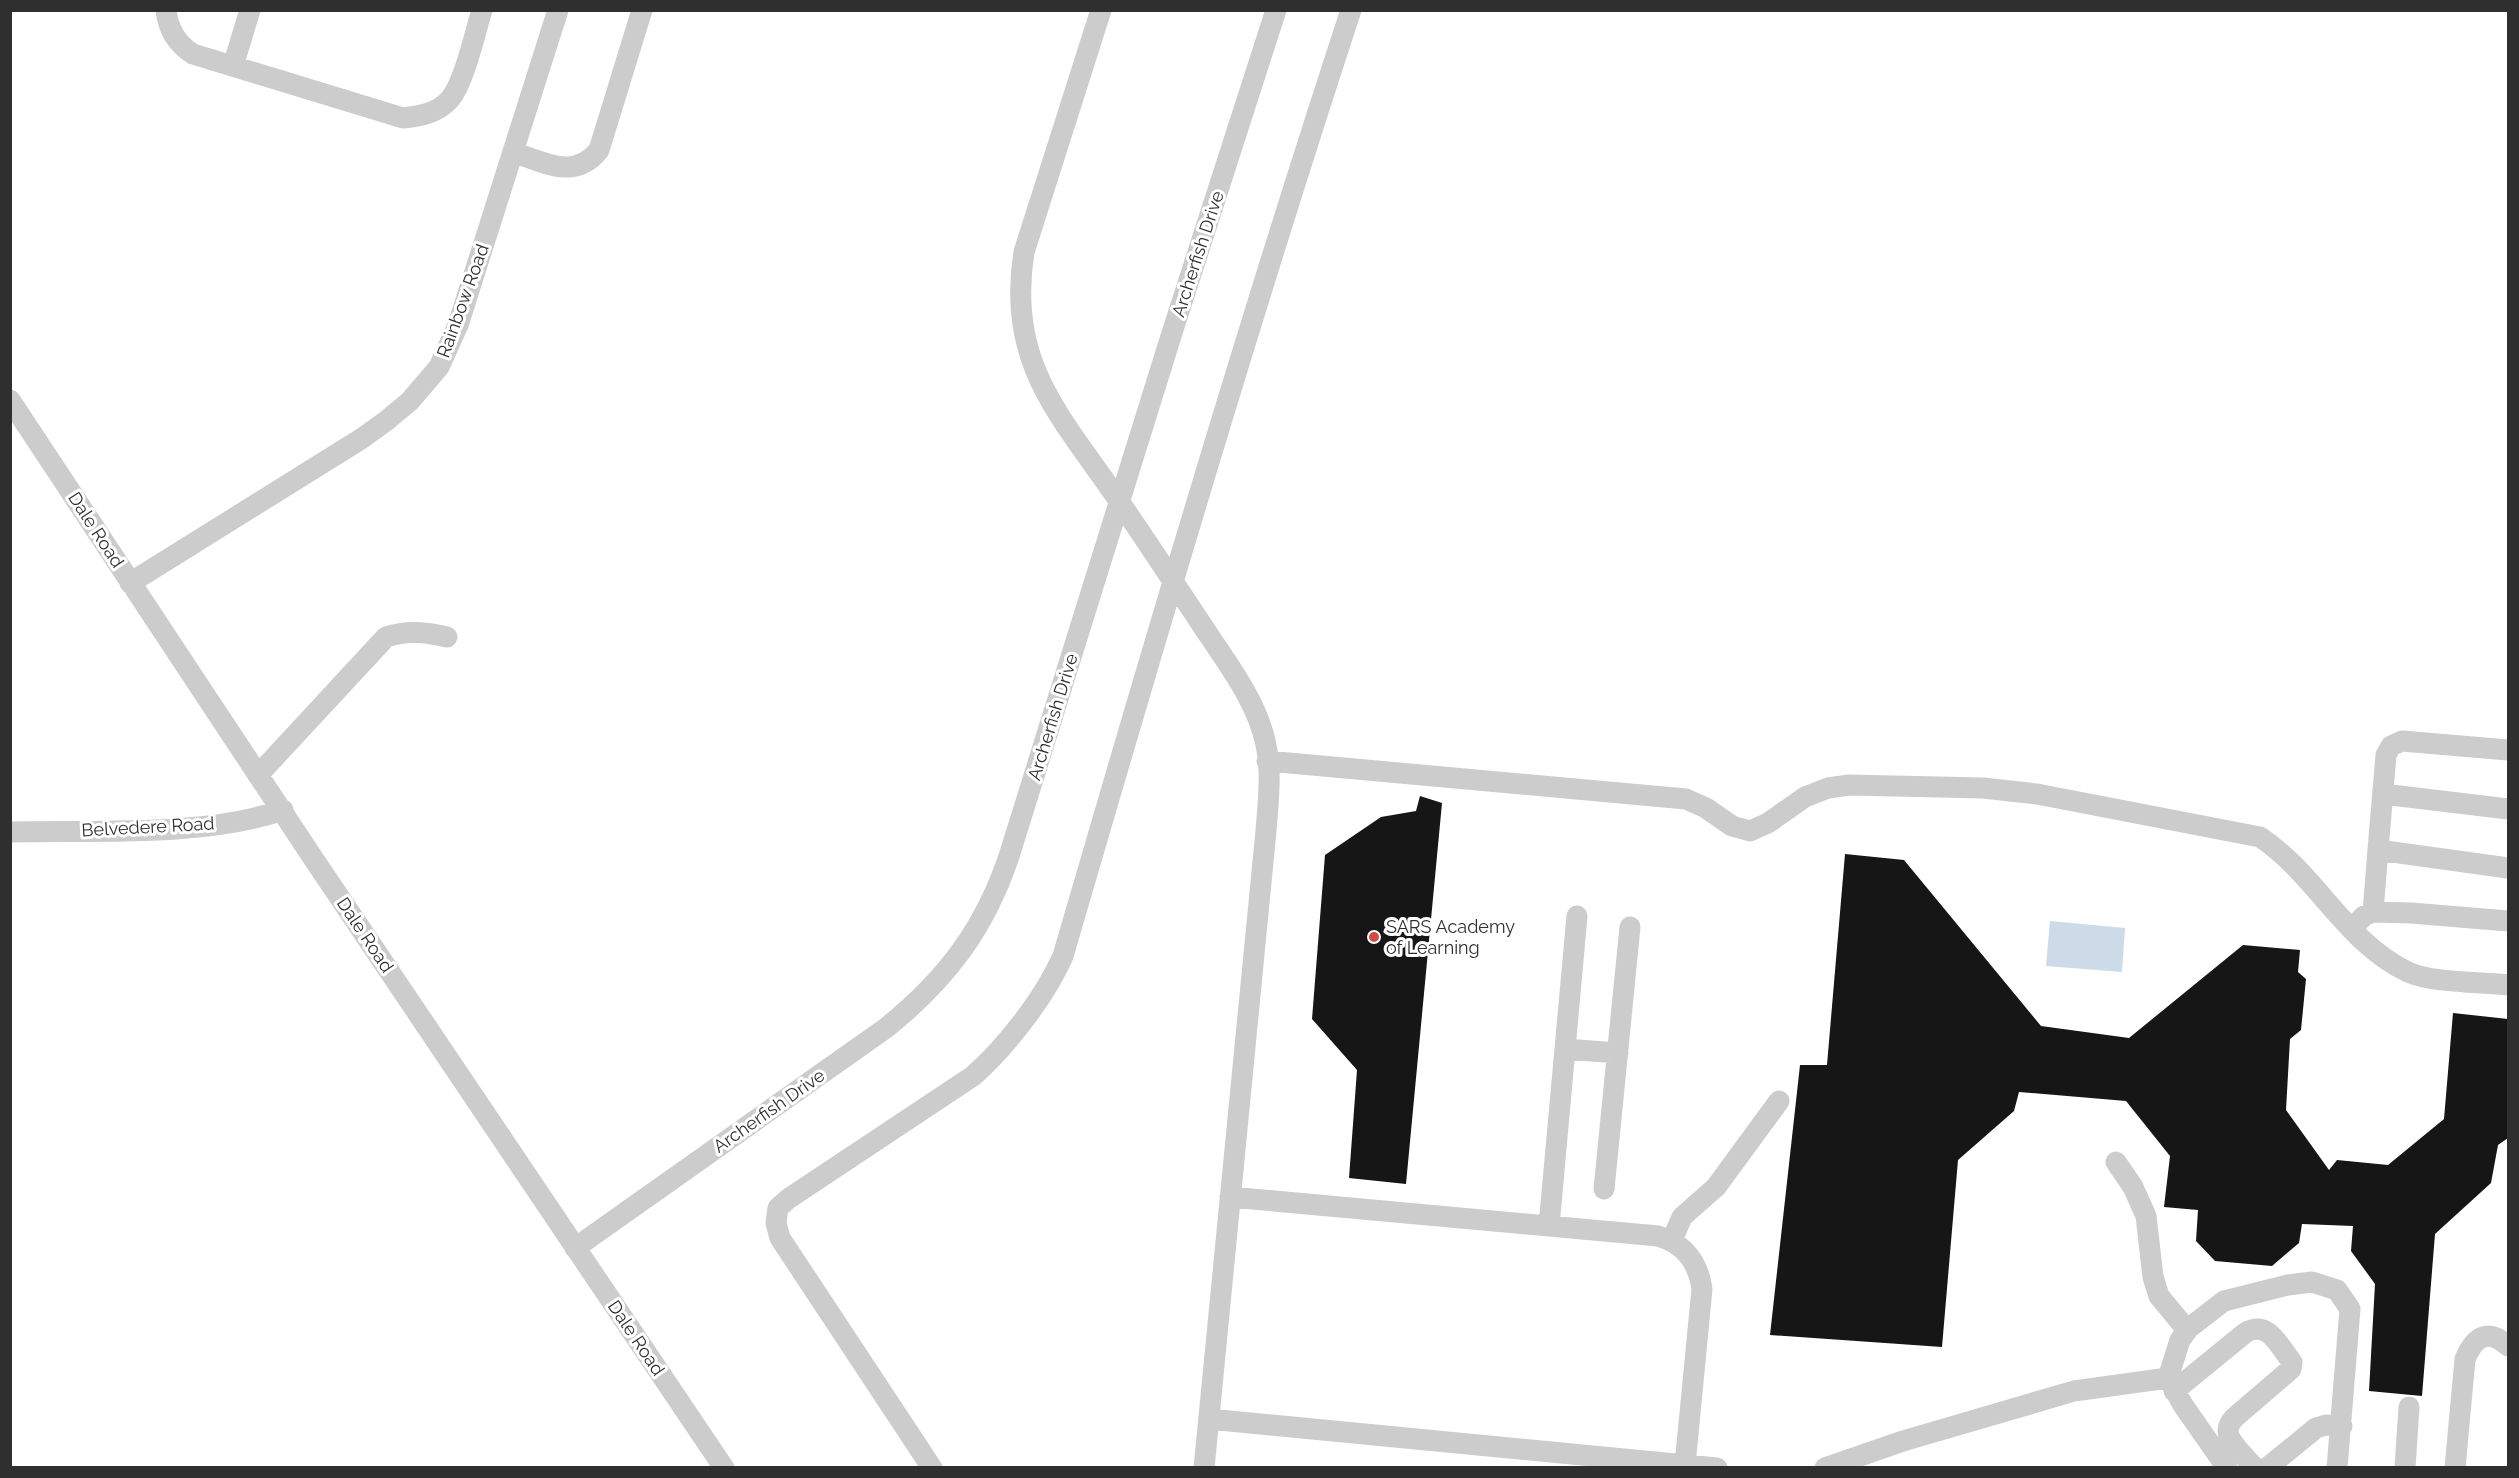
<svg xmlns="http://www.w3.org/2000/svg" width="2519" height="1478" font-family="Raleway,sans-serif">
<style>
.water{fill:#cddae8}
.building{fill:#161616}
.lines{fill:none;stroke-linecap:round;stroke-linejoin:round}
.minor{stroke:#ccc;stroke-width:21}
.poi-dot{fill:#d34a44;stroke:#fff;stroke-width:2}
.labels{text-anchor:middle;stroke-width:6;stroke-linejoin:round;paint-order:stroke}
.street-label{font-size:18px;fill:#2f2f2f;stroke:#fff}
.poi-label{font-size:18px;fill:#2f2f2f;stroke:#fff;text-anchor:start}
</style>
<rect width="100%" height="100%" fill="#fff"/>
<path class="water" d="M2050 921 2125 928 2122 972 2046 966Z"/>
<path class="building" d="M1420 796 1442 803 1406 1184 1349 1178 1357 1070 1312 1019 1325 855 1381 817 1416 811Z
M1845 854 1904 860 2041 1026 2129 1038 2243 945 2300 950 2298 972 2306 979 2301 1030 2290 1039 2286 1110 2329 1170 2337 1160 2388 1165 2444 1119 2453 1013 2508 1019V1138L2498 1145 2491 1183 2435 1234 2422 1396 2369 1391 2375 1284 2351 1251 2353 1226 2302 1224 2299 1243 2272 1266 2215 1261 2196 1241 2198 1210 2164 1207 2170 1156 2126 1101 2019 1092 2014 1111 1958 1160 1942 1347 1770 1335 1800 1065H1827Z"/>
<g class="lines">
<path class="minor" d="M166 10C168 29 177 44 193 54L403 118C421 116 438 113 450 99 464 83 475 33 482 10
M1101 10 1024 252C1006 364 1061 416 1119 501 1150 546 1180 592 1210 637 1232 670 1258 705 1266 745 1272 773 1268 803 1266 831L1204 1468
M233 66 250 10
M513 152C543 162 575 181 599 150L642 10
M10 400 311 855 724 1468
M130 583 361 439 386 421 410 401 439 367 458 325 558 10
M2508 750 2402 741 2391 746 2386 755 2378 850 2508 868
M1267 761 1686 799 1706 808 1732 826 1750 831 1768 823 1805 797 1828 788 1849 785 1983 788 2037 794 2260 837C2316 874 2346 943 2408 972 2431 983 2482 982 2508 985
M259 774 386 637C408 630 425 632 447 637
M2383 794 2508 809
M10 832C95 830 204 837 283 810
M2373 912 2378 850
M2351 929 2364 916 2373 912 2411 913 2508 921
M1565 1049 1618 1053
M2116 1162 2133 1187 2146 1216 2153 1277 2159 1296 2187 1330
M1604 1189 1630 927
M1230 1197 1658 1236C1685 1244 1698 1262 1702 1289L1685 1465
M1549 1226 1577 916
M1672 1240 1682 1217 1716 1187 1779 1101
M575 1248 886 1028C947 979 986 927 1010 853L1171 336 1276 10
M2174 1391 2245 1333C2268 1319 2279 1346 2292 1362L2291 1369 2234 1418C2221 1432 2232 1442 2242 1454 2247 1459 2250 1464 2256 1468
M1209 1419 1717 1468
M932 1468 780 1238 776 1223 778 1208 788 1199 973 1076C1006 1047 1045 997 1063 956 1155 640 1248 324 1351 10
M1825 1468 1903 1441 2074 1391 2168 1378
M2227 1468 2183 1405 2168 1378 2180 1340 2189 1328 2224 1301 2288 1285 2312 1282 2337 1290 2350 1309 2337 1468
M2267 1468 2316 1428 2326 1425 2342 1426
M2405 1468 2409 1407
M2455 1468 2465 1359C2475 1336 2488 1328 2508 1346"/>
</g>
<circle class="poi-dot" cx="1374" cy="937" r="6"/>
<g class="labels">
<g class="street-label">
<text transform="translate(1198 254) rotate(-72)" y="6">Archerfish Drive</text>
<text transform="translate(463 301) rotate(-70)" y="6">Rainbow Road</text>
<text transform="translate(96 530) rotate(57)" y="6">Dale Road</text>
<text transform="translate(1053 717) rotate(-73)" y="6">Archerfish Drive</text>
<text transform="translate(148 827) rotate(-3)" y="6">Belvedere Road</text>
<text transform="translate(365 935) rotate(56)" y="6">Dale Road</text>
<text transform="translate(769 1111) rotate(-35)" y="6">Archerfish Drive</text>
<text transform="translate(636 1338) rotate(56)" y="6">Dale Road</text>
</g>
<g class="poi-label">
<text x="1386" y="933">SARS Academy<tspan x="1386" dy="21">of Learning</tspan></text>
</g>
</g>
<rect width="2519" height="1478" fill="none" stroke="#2f2f2f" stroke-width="24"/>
</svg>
